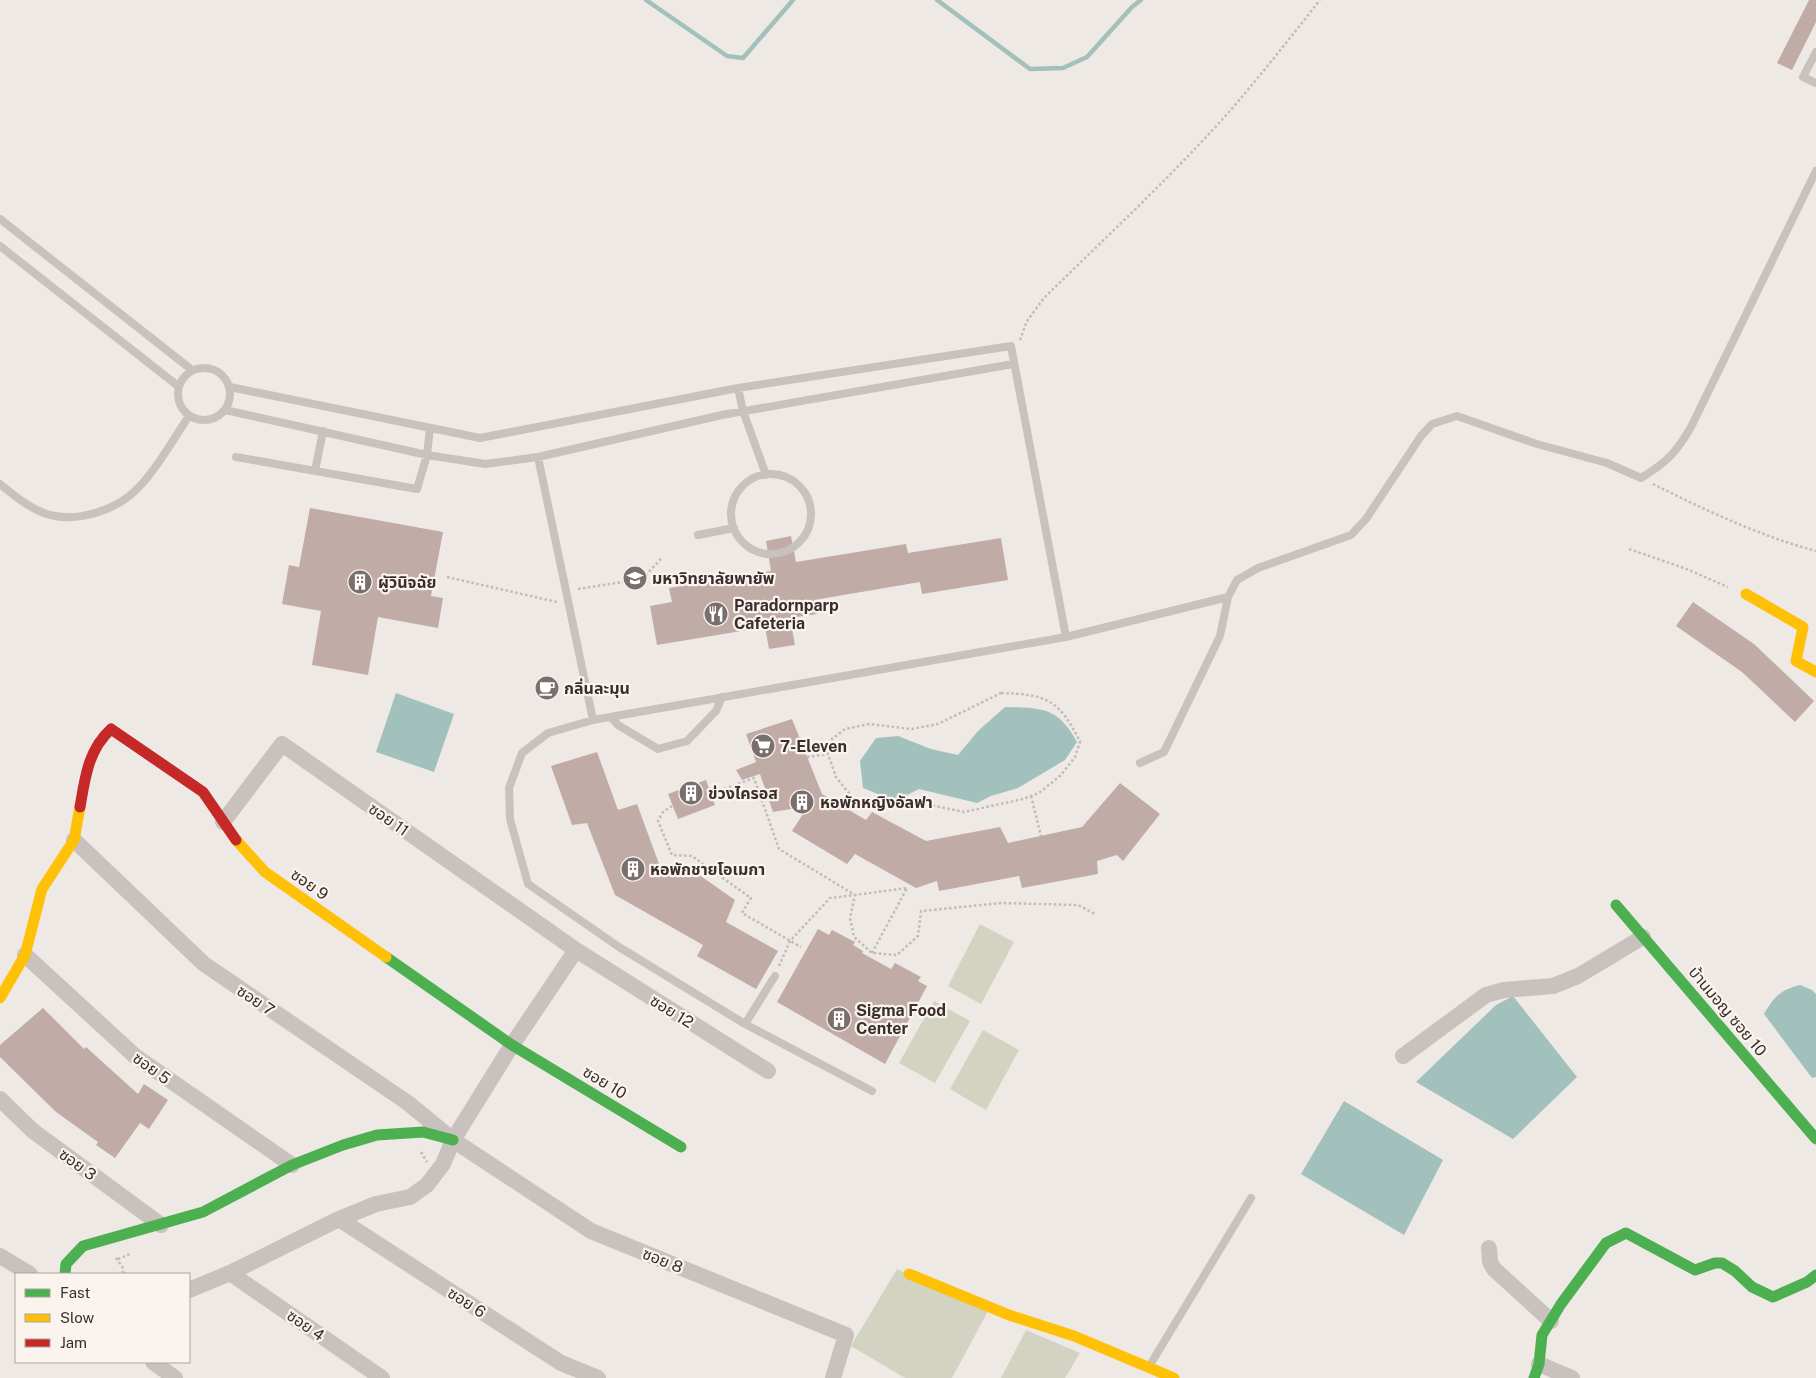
<svg xmlns="http://www.w3.org/2000/svg" width="1816" height="1378" font-family="'Public Sans','Noto Sans Thai',sans-serif">
<style>
.green{fill:#d2d3c0}
.water{fill:#a2c0bc}
.lines{fill:none;stroke-linecap:round;stroke-linejoin:round}
.stream{stroke:#a2c0bc;stroke-width:4.5}
.building{fill:#c1aba7}
.path{stroke:#c1bab6;stroke-width:2.5;stroke-dasharray:2.5 2.5;stroke-linecap:butt}
.lane{stroke:#c8c1be;stroke-width:8}
.street{stroke:#c8c1be;stroke-width:16}
.fast{stroke:#4caf50;stroke-width:11}
.slow{stroke:#ffc107;stroke-width:11}
.jam{stroke:#c62828;stroke-width:11}
.labels{text-anchor:middle;stroke-width:4.5;stroke-linejoin:round;paint-order:stroke}
.poi-label{font-size:16px;font-weight:bold;fill:#392e2b;stroke:#faf3ee;text-anchor:start}
.street-label{font-size:16px;fill:#392e2b;stroke:#faf3ee}
</style>
<rect width="100%" height="100%" fill="#efe9e5"/>
<path class="green" d="M980 924 1014 942 981 1004 948 986Z
M934 1001 970 1021 935 1083 899 1063Z
M983 1030 1019 1050 986 1110 950 1089Z
M897 1269 988 1311 952 1378H905L851 1346Z
M1026 1330 1080 1353 1065 1378H1001Z"/>
<path class="water" d="M396 693 454 714 434 772 376 752Z
M1005 707C1042 708 1058 707 1077 742L1065 760 1018 788 991 796 977 803 919 789 895 801 863 788 860 761 876 738 898 736 931 749 958 755 978 731Z
M1800 985 1812 990 1816 994V1077L1812 1078 1764 1014C1774 997 1780 990 1800 985Z
M1513 996 1577 1077 1513 1139 1416 1082 1496 1005Z
M1344 1101 1443 1160 1404 1235 1301 1174Z"/>
<g class="lines">
<path class="stream" d="M646 0 727 56 743 58 793 0
M937 0 1030 69 1063 68 1087 57 1132 7 1141 0"/>
</g>
<path class="building" d="M1809 0H1816V22L1792 70 1777 63Z
M310 508 443 532 431 596 443 598 438 628 378 617 368 675 312 665 321 611 282 604 289 565 299 567Z
M791 536 796 562 906 544 908 553 1001 538 1008 580 922 594 920 582 814 600 817 614 790 618 795 645 769 649 765 627 657 645 650 606 672 602 669 588 771 571 766 541Z
M1693 602 1754 644 1814 701 1795 722 1742 672 1676 626Z
M792 719 822 794 866 820 872 812 926 841 1000 827 1008 843 1082 827 1120 783 1160 814 1123 861 1117 855 1097 861 1098 874 1022 888 1019 876 939 891 937 881 916 888 855 854 847 864 792 831 808 806 773 812 760 774 742 780 736 770 756 762 746 734Z
M597 752 618 810 637 804 662 872 685 865 735 900 726 922 778 951 756 989 697 956 703 945 615 895 587 823 572 825 551 766Z
M706 780 715 805 678 819 668 794Z
M818 929 829 935 832 930 855 942 853 945 863 951 862 953 891 969 895 963 921 977 918 981 927 986 885 1064 777 1002Z
M43 1008 84 1049 86 1047 138 1094 144 1084 168 1100 149 1129 140 1123 115 1158 96 1145 98 1142 56 1112 0 1057V1045Z"/>
<g class="lines">
<path class="path" d="M1020 340 1027 321 1044 298C1106 237 1171 177 1229 112 1261 75 1290 38 1320 0
M1653 484C1705 510 1760 536 1816 551
M1629 549 1684 568 1728 587
M447 577 557 602
M578 589 642 579 662 558
M1001 693C1046 694 1060 700 1080 742L1075 757 1061 775 1039 793 1023 799 964 812 925 804 898 808 866 805 851 796 836 777 828 754 832 739 845 729 869 724 911 729 938 724Z
M807 757 828 754
M710 794 754 778 779 849 855 895 907 888
M1031 796 1041 836
M672 806 663 812 658 821 672 855 692 856 751 898 742 913 801 947
M872 953 907 888
M779 966 790 941 830 898 855 895 850 918 854 937 872 953 897 955 918 936 921 911 1001 903 1078 905 1095 914
M421 1152 427 1162
M116 1258 123 1268V1274
M118 1259 130 1254"/>
<path class="lane" d="M1816 52 1803 77 1816 83
M0 219 192 370
M0 246 178 386
M178 394a26 26 0 1 1 52 0a26 26 0 1 1-52 0Z
M230 387 480 438 738 388 1011 346 1066 637
M738 388 743 411 766 475
M225 410 427 455 485 464 538 457 722 415 1013 364
M236 457 417 489 427 455 430 428
M538 457 593 720
M315 471 323 431
M731 514a40 40 0 1 1 80 0a40 40 0 1 1-80 0Z
M0 484C16 497 35 513 55 516 82 521 117 509 136 490 155 472 174 438 189 416
M698 535 734 528
M611 717 618 725 658 749 687 741 716 711 722 697
M1140 763 1164 752 1220 636 1228 597 1237 580 1258 568 1351 535 1366 519 1421 436 1432 424 1457 416 1537 444 1607 463 1641 478C1667 462 1676 453 1691 427L1816 171
M745 1024 775 976
M872 1091 745 1024 619 947 528 884 510 819 509 788 522 753 548 733 593 720 1066 637 1228 597
M1150 1365 1251 1198"/>
<path class="street" d="M223 822 282 744 576 950 768 1071
M74 840 204 964 408 1103 453 1140 591 1231 846 1335 833 1378
M25 955 135 1056 292 1165
M1403 1056 1486 995 1504 990 1553 986 1578 976 1643 937
M0 1099 33 1131 161 1225
M339 1219 561 1363 598 1378
M1489 1248 1490 1262 1494 1269 1551 1321
M0 1256 30 1274
M230 1273 382 1378
M189 1290 230 1273 339 1219 376 1204 410 1197 427 1185 443 1164 453 1140 512 1045 576 950
M153 1362 175 1378
M1539 1364 1572 1378"/>
<path class="fast" d="M1616 905 1816 1139
M386 957 512 1045 681 1147
M65 1274 66 1264 83 1246 203 1212 292 1165 343 1145 377 1135 423 1132 453 1140
M1534 1378 1539 1364 1542 1335 1561 1304 1606 1243 1626 1233 1695 1270 1715 1263H1722L1735 1271 1752 1287 1773 1297 1807 1282 1816 1275"/>
<path class="slow" d="M1746 594 1803 627 1796 661 1816 672
M236 840 265 872 386 957
M0 998 25 955 42 889 74 840 80 807
M909 1274 1009 1315 1074 1336 1174 1378"/>
<path class="jam" d="M80 807C85 778 88 750 111 729L203 792 236 840"/>
</g>
<defs>
<symbol id="university-disc" viewBox="-11 -11 22 22"><circle r="9.5" fill="#796f6c" stroke="#faf3ee"/><path d="M0-5L7-2L0 1L-7-2ZM-4 1L0 2.5L4 1V4Q0 6-4 4Z" fill="#fff"/></symbol>
<symbol id="building-disc" viewBox="-11 -11 22 22"><circle r="9.5" fill="#796f6c" stroke="#faf3ee"/><path d="M-4-6H4V6H1V3H-1V6H-4ZM-2.5-4.3h1.7v1.8h-1.7ZM.8-4.3h1.7v1.8H.8ZM-2.5-1h1.7V.8h-1.7ZM.8-1h1.7V.8H.8Z" fill="#fff"/></symbol>
<symbol id="restaurant-disc" viewBox="-11 -11 22 22"><circle r="9.5" fill="#796f6c" stroke="#faf3ee"/><path d="M-5-6h1v4h1v-4h1v4h1v-4h1v5L-1.5 .5V6h-2V.5L-5-1ZM5-6V6H3V1.5H1.5Q1.5-4 5-6Z" fill="#fff"/></symbol>
<symbol id="cafe-disc" viewBox="-11 -11 22 22"><circle r="9.5" fill="#796f6c" stroke="#faf3ee"/><path d="M-5.5-4.5H6V0H3Q3 3.5 0 3.5H-2.5Q-5.5 3.5-5.5 0ZM3-3.2v2h1.7v-2ZM-6 4.5H4V6H-6Z" fill="#fff"/></symbol>
<symbol id="supermarket-disc" viewBox="-11 -11 22 22"><circle r="9.5" fill="#796f6c" stroke="#faf3ee"/><path d="M-6-5.5h2.5l.6 2H6L4.5 2H-2.5L-4.4-4H-6ZM-1.5 3.2a1.3 1.3 0 1 0 .1 0ZM3 3.2a1.3 1.3 0 1 0 .1 0Z" fill="#fff"/></symbol>
</defs>
<g fill-rule="evenodd">
<use href="#university-disc" x="621" y="564" width="28" height="28"/>
<use href="#building-disc" x="346" y="568" width="28" height="28"/>
<use href="#restaurant-disc" x="702" y="600" width="28" height="28"/>
<use href="#cafe-disc" x="533" y="674" width="28" height="28"/>
<use href="#supermarket-disc" x="749" y="732" width="28" height="28"/>
<use href="#building-disc" x="677" y="779" width="28" height="28"/>
<use href="#building-disc" x="788" y="788" width="28" height="28"/>
<use href="#building-disc" x="619" y="855" width="28" height="28"/>
<use href="#building-disc" x="825" y="1005" width="28" height="28"/>
</g>
<g class="labels">
<g class="poi-label">
<text x="652" y="584">มหาวิทยาลัยพายัพ</text>
<text x="378" y="588">ผัูวินิจฉัย</text>
<text x="734" y="611">Paradornparp<tspan x="734" dy="18">Cafeteria</tspan></text>
<text x="564" y="694">กลิ่นละมุน</text>
<text x="780" y="752">7-Eleven</text>
<text x="708" y="799">ข่วงไครอส</text>
<text x="820" y="808">หอพักหญิงอัลฟา</text>
<text x="650" y="875">หอพักชายโอเมกา</text>
<text x="856" y="1016">Sigma Food<tspan x="856" dy="18">Center</tspan></text>
</g>
<g class="street-label">
<text transform="translate(389 819) rotate(35)" y="6">ซอย 11</text>
<text transform="translate(310 884) rotate(35)" y="6">ซอย 9</text>
<text transform="translate(256 1000) rotate(34)" y="6">ซอย 7</text>
<text transform="translate(672 1011) rotate(32)" y="6">ซอย 12</text>
<text transform="translate(1728 1011) rotate(50)" y="6">บ้านมอญ ซอย 10</text>
<text transform="translate(152 1068) rotate(36)" y="6">ซอย 5</text>
<text transform="translate(605 1082) rotate(31)" y="6">ซอย 10</text>
<text transform="translate(78 1164) rotate(36)" y="6">ซอย 3</text>
<text transform="translate(663 1260) rotate(22)" y="6">ซอย 8</text>
<text transform="translate(467 1302) rotate(33)" y="6">ซอย 6</text>
<text transform="translate(306 1325) rotate(35)" y="6">ซอย 4</text>
</g>
</g>
<rect x="15" y="1273" width="175" height="90" fill="#faf3ee" stroke="#ada4a0"/>
<rect x="25" y="1289" width="25" height="8" fill="#4caf50" stroke="#ada4a0"/>
<text x="60" y="1298" font-size="15" fill="#392e2b">Fast</text>
<rect x="25" y="1314" width="25" height="8" fill="#ffc107" stroke="#ada4a0"/>
<text x="60" y="1323" font-size="15" fill="#392e2b">Slow</text>
<rect x="25" y="1339" width="25" height="8" fill="#c62828" stroke="#ada4a0"/>
<text x="60" y="1348" font-size="15" fill="#392e2b">Jam</text>
</svg>
